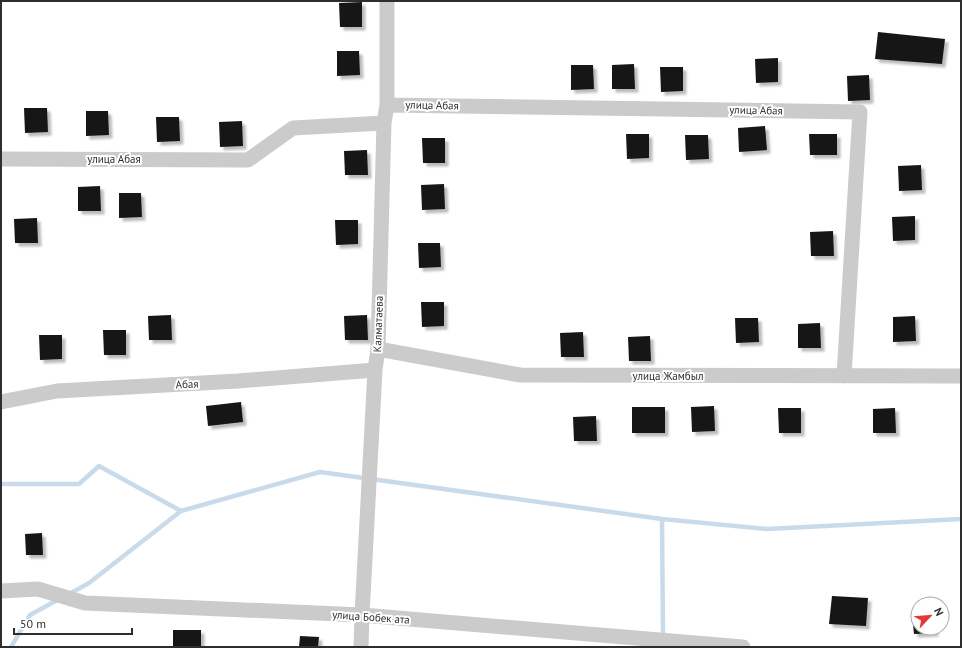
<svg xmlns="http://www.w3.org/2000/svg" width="962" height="648" font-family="'PT Sans',sans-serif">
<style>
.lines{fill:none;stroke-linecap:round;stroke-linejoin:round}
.stream{stroke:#c9dbeb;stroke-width:4.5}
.building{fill:#151515;filter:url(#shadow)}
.street{stroke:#cbcbcb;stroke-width:15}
.labels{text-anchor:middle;stroke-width:4;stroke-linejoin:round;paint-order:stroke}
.street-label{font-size:11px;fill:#2e2e2e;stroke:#fff}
</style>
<defs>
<filter id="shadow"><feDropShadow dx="3.5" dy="3.5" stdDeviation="1" flood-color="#0004"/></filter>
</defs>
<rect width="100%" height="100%" fill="#fff"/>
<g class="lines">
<path class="stream" d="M1 484H79L99 466 181 511
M662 519 663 637
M69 594 89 583 181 511 320 472 662 519 767 529 961 519
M11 647 30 615 59 599"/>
</g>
<path class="building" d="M362 2V27H340L339 3Z
M878 32 945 39 942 64 875 59Z
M337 51H359L360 75 337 76Z
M778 58V82L756 83 755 59Z
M634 64 635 89H612V65Z
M571 65H593L594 89 571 90Z
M660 67H683V91L661 92Z
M869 75 870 100 848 101 847 76Z
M24 108H47L48 132 25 133Z
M86 111H108L109 135 86 136Z
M156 117H179L180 141 157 142Z
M242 121 243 146 220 147 219 122Z
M765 126 767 150 739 152 738 128Z
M626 134H649V158L627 159Z
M809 134H837V155H810Z
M685 135H708L709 159 686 160Z
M422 138H445V163H423Z
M367 150 368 175H345L344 151Z
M921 165 922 190 899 191 898 166Z
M444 184 445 209 422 210 421 185Z
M100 186 101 211H78V187Z
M119 193H141L142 217 119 218Z
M915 216V240L893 241 892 217Z
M37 218 38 243H15L14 219Z
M335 220H358V244L336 245Z
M833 231 834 256H811L810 232Z
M418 243H440L441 267 419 268Z
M421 302H444V326L422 327Z
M171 315 172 340H149L148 316Z
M367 315 368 340H345L344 316Z
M915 316 916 341 893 342V317Z
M735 318H758L759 342 736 343Z
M820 323 821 348H798V324Z
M103 330H126V355H104Z
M583 332 584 357H561L560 333Z
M39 335H62V359L40 360Z
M650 336 651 361H629L628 337Z
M241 402 243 422 208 426 206 406Z
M714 406 715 431 692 432 691 407Z
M632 407H665V433H632Z
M778 408H801V433H779Z
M895 408 896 433H873V409Z
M596 416 597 441H574L573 417Z
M42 533 43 555H26L25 534Z
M832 596 868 598 866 626 829 624Z
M912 615H918V628H935V633L914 634Z
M173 630H201V647H173Z
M300 636 319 637 318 647H299Z"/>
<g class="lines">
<path class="street" d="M387 105 860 112 844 376
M1 159 248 160 293 128 384 123
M378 349 520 375 961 376
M1 402 57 391 238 381 375 370
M1 591 38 589 85 603 362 615 743 647
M361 647 362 615 375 370 378 349 384 123 387 105V1"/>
</g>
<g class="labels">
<g class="street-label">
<text transform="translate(432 105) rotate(1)" y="4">улица Абая</text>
<text transform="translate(756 110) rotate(1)" y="4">улица Абая</text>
<text x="114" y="163">улица Абая</text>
<text transform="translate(378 324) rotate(-88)" y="4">Калматаева</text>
<text x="668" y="380">улица Жамбыл</text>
<text transform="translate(187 384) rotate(-3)" y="4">Абая</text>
<text transform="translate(371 617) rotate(4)" y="4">улица Бобек ата</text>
</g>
</g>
<rect width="962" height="648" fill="none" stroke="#2e2e2e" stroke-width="4"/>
<g transform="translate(930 616) rotate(64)"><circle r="19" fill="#ffffff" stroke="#ababab"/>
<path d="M0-3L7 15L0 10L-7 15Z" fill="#e23734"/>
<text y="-6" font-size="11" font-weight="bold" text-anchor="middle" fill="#2e2e2e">N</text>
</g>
<path d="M14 628v6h118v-6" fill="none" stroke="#2e2e2e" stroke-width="2"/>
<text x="20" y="628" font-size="12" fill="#2e2e2e" stroke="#ffffff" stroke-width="3" paint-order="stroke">50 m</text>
</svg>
